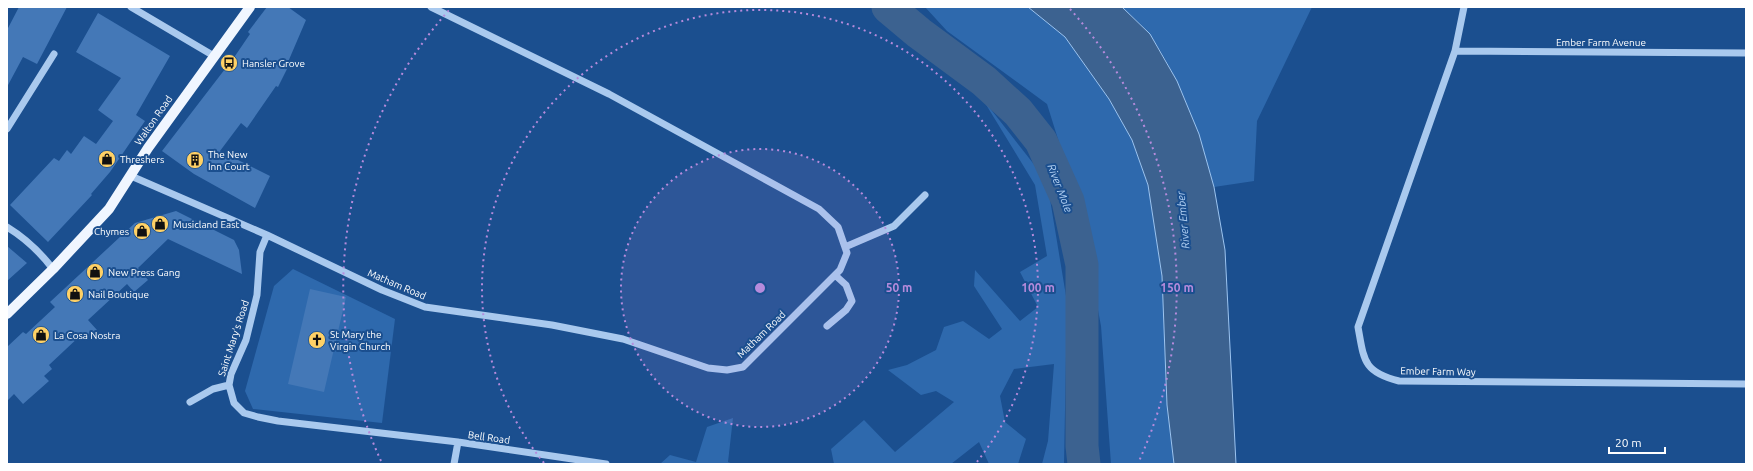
<svg xmlns="http://www.w3.org/2000/svg" width="1753" height="471" font-family="Ubuntu,sans-serif">
<style>
.green{fill:#2e69ad}
.water{fill:#3c6290;stroke:#9cc4f0}
.lines{fill:none;stroke-linecap:round;stroke-linejoin:round}
.river{stroke:#3c6290;stroke-width:33}
.building{fill:#4478b7}
.minor{stroke:#a9c9ee;stroke-width:7}
.major{stroke:#f0f6ff;stroke-width:10}
.ring{fill:none;stroke:#b68bdc;stroke-width:2;stroke-dasharray:2 4}
.labels{text-anchor:middle;stroke-width:4;stroke-linejoin:round;paint-order:stroke}
.street-label{font-size:10px;fill:#fff;stroke:#1b4f8f}
.poi-label{font-size:10px;fill:#fff;stroke:#1b4f8f;text-anchor:start}
.water-label{font-size:11px;font-style:italic;fill:#b5d3f5;stroke:#1b4f8f}
.centre{fill:#b68bdc;stroke:#1b4f8f;stroke-width:2}
.ring-label{font-size:12px;text-anchor:middle;font-weight:bold;fill:#b68bdc;stroke:#1b4f8f;stroke-width:4;stroke-linejoin:round;paint-order:stroke}
</style>
<rect width="100%" height="100%" fill="#1b4f8f"/>
<path class="green" d="M925 7H1028L1065 37 1109 99 1132 140 1148 185 1162 276 1167 405 1174 464H1111L1101 326 1078 203 1047 104 947 31Z
M1122 7H1312L1257 121 1254 181 1214 187C1199 134 1182 81 1150 35 1143 25 1131 16 1122 7Z
M982 98 1047 181 1067 302 1064 464H1042L1048 441 1054 364 1014 369 1000 396 1005 422 1026 439 1018 464H989L979 442 951 464H834L831 449 864 420 895 452 954 402 936 391 921 395 888 370 907 365 936 350 944 327 963 321 989 339 1002 329 974 286 975 270 1020 321 1038 307 1020 272 1047 256 1035 185Z
M293 269 395 319 382 423 253 409 245 391 274 286Z
M733 418 728 462 733 464H660L670 455 696 462 707 427Z"/>
<path class="water" d="M1028 7H1122L1150 34 1177 81 1199 134 1214 187 1225 250 1236 464H1174L1167 405 1162 276 1148 185 1132 140 1109 99 1065 37Z"/>
<g class="lines">
<path class="river" d="M888 7 919 33 984 81 1018 112 1041 141 1068 201 1082 265V446L1084 464"/>
</g>
<path class="building" d="M19 7H67L37 64 23 57 7 87V30Z
M267 7H288L306 20 288 62 290 63 278 87 276 86 247 128 241 123 220 151 270 176 255 208 194 174 162 151 235 56 250 34 248 32Z
M98 13 170 56 136 115 145 121 110 172 91 194 92 195 48 242 10 205 54 158 59 161 67 150 71 154 84 136 96 144 113 121 98 110 121 78 76 52Z
M176 211 234 240 239 250 242 274 168 239 138 268 148 280 134 292 127 284 88 320 97 330 86 340 81 335 49 365 52 369 44 376 49 381 23 404 14 394 7 401V347L23 332 26 334 55 307 50 302 135 223Z
M7 246 27 263 7 281Z
M310 289 346 297 324 392 288 384Z"/>
<g class="lines">
<path class="minor" d="M131 7 214 56
M1464 7 1455 51 1358 327C1364 360 1363 372 1399 381L1746 384
M1455 51 1746 53
M7 129 54 54
M131 176 267 235 382 290 425 307 552 325 623 339 708 368 727 370 743 367 840 270 847 253 838 227 819 209 609 94 431 7
M7 227C25 238 40 252 53 269
M267 235 260 252 257 295 246 340 231 374 229 385 234 403 244 413 258 417 278 421 458 442 606 464
M845 247 894 226 925 195
M827 326 846 310 852 301 846 285 835 275
M190 402 213 389 229 385
M454 464 458 442"/>
<path class="major" d="M7 314 53 269 109 209 148 148 250 7"/>
</g>
<circle cx="760" cy="288" r="139" fill="#b68bdc" fill-opacity=".12"/>
<g class="ring">
<circle cx="760" cy="288" r="139"/>
<path d="M544 463A278 278 0 1 1 976 463"/>
<path d="M381 461A417 417 0 0 1 450 9M1070 9A417 417 0 0 1 1139 461"/>
</g>
<defs>
<symbol id="bus-disc" viewBox="-11 -11 22 22"><circle r="9.5" fill="#ffd166" stroke="#1b4f8f"/><path d="M-5-6H5V4H4V6H2V4H-2V6H-4V4H-5ZM-3.5-4V0h7V-4ZM-3.5 1.2v1.5H-2V1.2ZM2 1.2v1.5H3.5V1.2Z" fill="#111"/></symbol>
<symbol id="shop-disc" viewBox="-11 -11 22 22"><circle r="9.5" fill="#ffd166" stroke="#1b4f8f"/><path d="M-5-2.5h2.3a2.7 3.5 0 0 1 5.4 0H5L5.5 6h-11ZM-1.5-2.5h3a1.5 2.3 0 0 0-3 0Z" fill="#111"/></symbol>
<symbol id="building-disc" viewBox="-11 -11 22 22"><circle r="9.5" fill="#ffd166" stroke="#1b4f8f"/><path d="M-4-6H4V6H1V3H-1V6H-4ZM-2.5-4.3h1.7v1.8h-1.7ZM.8-4.3h1.7v1.8H.8ZM-2.5-1h1.7V.8h-1.7ZM.8-1h1.7V.8H.8Z" fill="#111"/></symbol>
<symbol id="church-disc" viewBox="-11 -11 22 22"><circle r="9.5" fill="#ffd166" stroke="#1b4f8f"/><path d="M-1.2-6h2.4v3.5h3.3v2.4h-3.3V6h-2.4V-.1h-3.3v-2.4h3.3Z" fill="#111"/></symbol>
</defs>
<g fill-rule="evenodd">
<use href="#bus-disc" x="219" y="53" width="20" height="20"/>
<use href="#shop-disc" x="97" y="149" width="20" height="20"/>
<use href="#building-disc" x="185" y="150" width="20" height="20"/>
<use href="#shop-disc" x="150" y="214" width="20" height="20"/>
<use href="#shop-disc" x="132" y="221" width="20" height="20"/>
<use href="#shop-disc" x="85" y="262" width="20" height="20"/>
<use href="#shop-disc" x="65" y="284" width="20" height="20"/>
<use href="#shop-disc" x="31" y="325" width="20" height="20"/>
<use href="#church-disc" x="307" y="330" width="20" height="20"/>
</g>
<g class="labels">
<g class="street-label">
<text x="1601" y="46">Ember Farm Avenue</text>
<text transform="translate(153 120) rotate(-55)" y="4">Walton Road</text>
<text transform="translate(397 284) rotate(23)" y="4">Matham Road</text>
<text transform="translate(761 334) rotate(-44)" y="4">Matham Road</text>
<text transform="translate(233 338) rotate(-72)" y="4">Saint Mary's Road</text>
<text transform="translate(1438 371) rotate(1)" y="4">Ember Farm Way</text>
<text transform="translate(489 437) rotate(8)" y="4">Bell Road</text>
</g>
<g class="poi-label">
<text x="242" y="67">Hansler Grove</text>
<text x="208" y="158">The New<tspan x="208" dy="12">Inn Court</tspan></text>
<text x="120" y="163">Threshers</text>
<text x="173" y="228">Musicland East</text>
<text x="129" y="235" text-anchor="end">Chymes</text>
<text x="108" y="276">New Press Gang</text>
<text x="88" y="298">Nail Boutique</text>
<text x="330" y="338">St Mary the<tspan x="330" dy="12">Virgin Church</tspan></text>
<text x="54" y="339">La Cosa Nostra</text>
</g>
<g class="water-label">
<text transform="translate(1060 188) rotate(69)" y="4">River Mole</text>
<text transform="translate(1183 220) rotate(-95)" y="4">River Ember</text>
</g>
</g>
<circle cx="760" cy="288" r="6" class="centre"/>
<g class="ring-label">
<text x="899" y="292">50 m</text>
<text x="1038" y="292">100 m</text>
<text x="1177" y="292">150 m</text>
</g>
<rect width="1753" height="471" fill="none" stroke="#ffffff" stroke-width="16"/>
<path d="M1609 447v6h56v-6" fill="none" stroke="#ffffff" stroke-width="2"/>
<text x="1615" y="447" font-size="12" fill="#ffffff" stroke="#1b4f8f" stroke-width="3" paint-order="stroke">20 m</text>
</svg>
